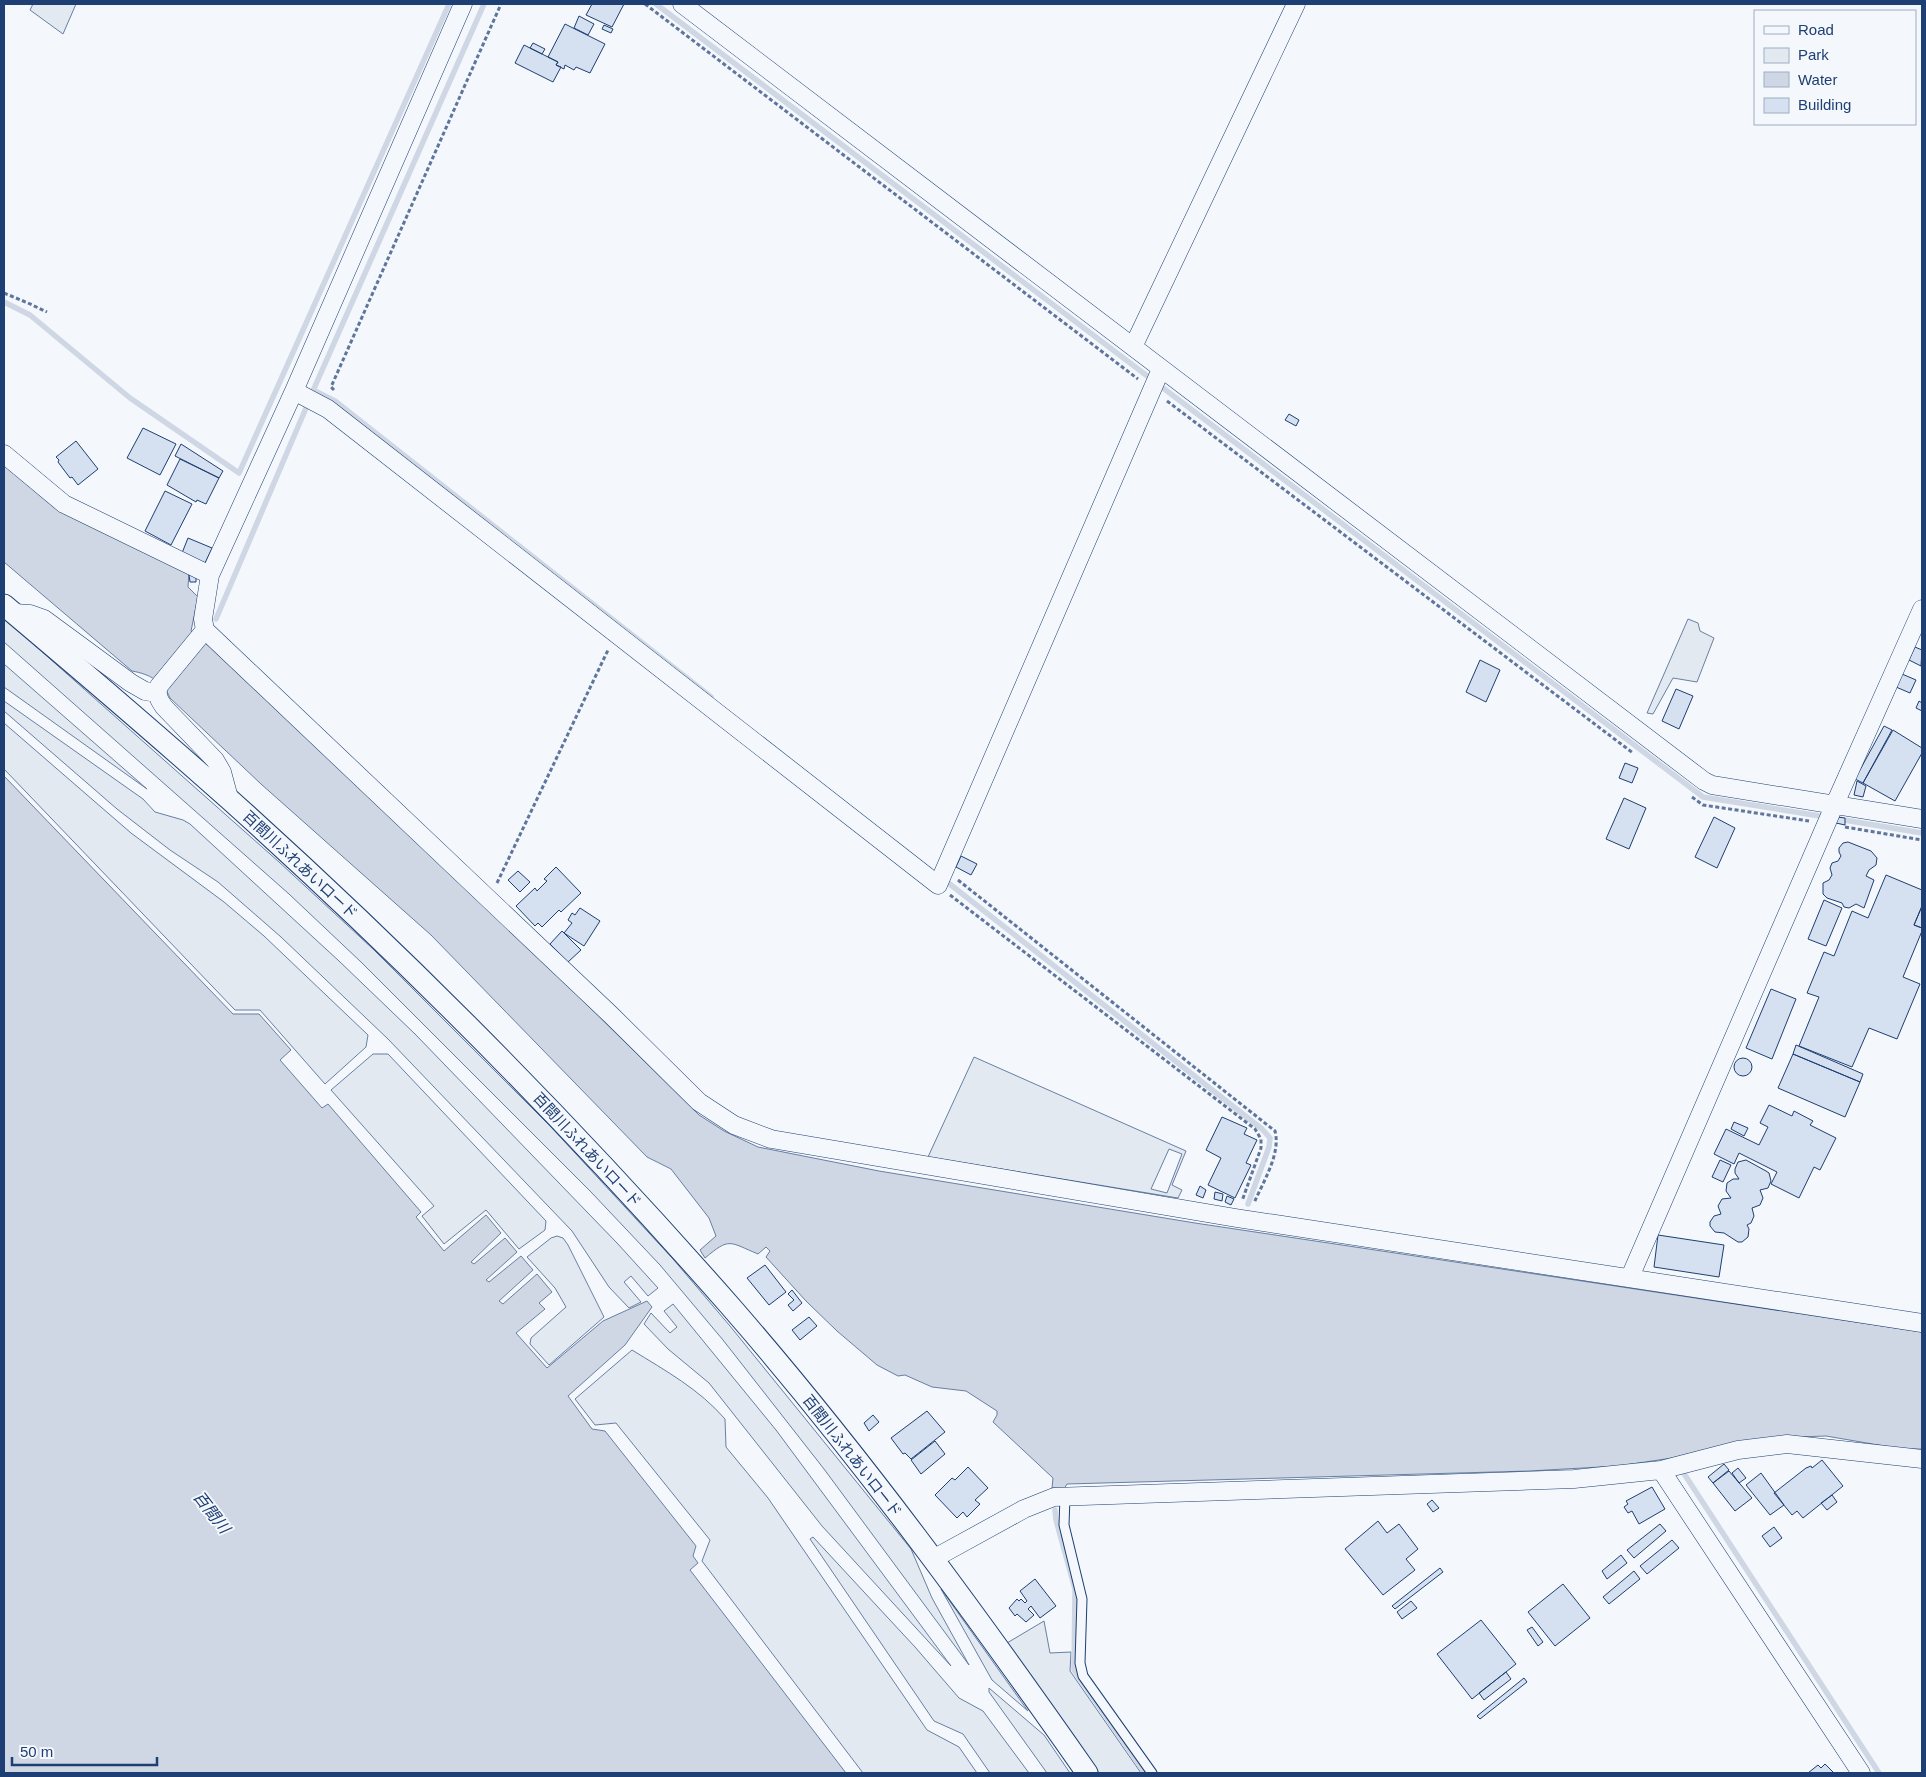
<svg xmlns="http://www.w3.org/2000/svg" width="1926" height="1777" font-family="Arial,'Noto Sans JP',sans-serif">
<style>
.green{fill:#e3e9f0;stroke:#687fa3;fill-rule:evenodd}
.water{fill:#cfd7e4;stroke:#687fa3}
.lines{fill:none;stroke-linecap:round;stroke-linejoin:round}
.stream{stroke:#cfd7e4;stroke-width:5.5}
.building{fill:#d5e0f0;stroke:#1d3f73}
.service-casing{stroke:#1d3f73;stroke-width:11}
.minor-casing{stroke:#1d3f73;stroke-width:19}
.tertiary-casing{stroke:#1d3f73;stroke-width:23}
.path{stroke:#5e769c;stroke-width:3;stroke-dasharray:4 2.5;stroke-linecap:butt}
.service{stroke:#f4f7fb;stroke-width:9}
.minor{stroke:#f4f7fb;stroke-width:18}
.tertiary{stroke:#f4f7fb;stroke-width:21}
.labels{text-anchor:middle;stroke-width:4;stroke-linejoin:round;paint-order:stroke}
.street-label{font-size:15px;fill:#1d3f73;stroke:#f4f7fb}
.water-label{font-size:16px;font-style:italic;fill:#1d3f73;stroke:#f4f7fb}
</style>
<rect width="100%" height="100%" fill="#f4f7fb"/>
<path class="green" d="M33 4H76L63 34 30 10Z
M4 618 279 862 373 949 551 1127 673 1259 730 1326 911 1549 932 1598 969 1665 824 1469 723 1340 660 1265 591 1192 361 962 289 894 4 642Z
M1688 619 1698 623 1700 631 1714 638 1697 682 1673 678 1653 714 1647 713Z
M4 664 147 789 4 687Z
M4 701 143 799 155 812 183 820 190 824 339 961 415 1034 617 1243 658 1288 648 1296 631 1276 624 1282 641 1302 629 1308 609 1287 572 1231 388 1039 281 937 218 882 170 850 117 809 4 711Z
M4 723 131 833 224 902 264 936 368 1035 366 1047 325 1084 260 1010H235L4 769Z
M373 1054H388L546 1221 545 1230 519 1249 486 1210 444 1244 422 1216 434 1206 331 1090Z
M974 1057 1186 1151 1172 1185 1182 1190 1178 1198 928 1157ZM1169 1149 1182 1154 1167 1193 1151 1189Z
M557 1236 563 1238 568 1245 604 1317 549 1365 530 1344 531 1338 566 1307 555 1288 527 1257 551 1238Z
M673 1304 776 1430 951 1666 822 1526 709 1383 668 1349 644 1324 651 1313 670 1333 677 1327 664 1311Z
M632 1350C666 1371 699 1389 725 1419L726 1447 768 1498 927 1730 959 1747 977 1773H863L702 1561 710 1540 616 1423 595 1425 575 1399Z
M813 1537 915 1647 959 1698 983 1711 1029 1773H990L963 1734 934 1721 810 1539Z
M941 1589 1028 1711 992 1680Z
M1044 1621 1050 1653 1071 1652 1070 1671 1141 1773H1099L1007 1643Z
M989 1688 1044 1735 1070 1773H1047L989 1692Z"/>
<path class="water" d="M4 462 189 572 188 587 198 597 191 631 204 643 215 647 483 902 699 1115 724 1131 758 1147 879 1171 1195 1223 1922 1332V1449H1902L1826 1436 1770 1438 1720 1446 1672 1458 1618 1466 1529 1471 1067 1484 1064 1489 1052 1488 1053 1478 993 1422 997 1415V1411L966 1391 932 1387 905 1375 898 1376 877 1365 837 1331 806 1301 766 1257 770 1251 766 1247 758 1254C729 1242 730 1237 705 1258L700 1250 716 1236 709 1218 671 1169 647 1157 431 935 261 784 170 698C163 681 149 674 132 671L4 562Z
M4 776 233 1014H259L291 1050 280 1060 322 1108 328 1104 421 1212 416 1217 444 1251 486 1215 501 1233 471 1262 474 1264 505 1238 517 1252 486 1280 489 1282 521 1256 533 1270 499 1301 503 1304 537 1274 552 1292 539 1303 545 1309 516 1333 547 1368 603 1321 647 1301 652 1307 625 1345 568 1396 592 1429 605 1431 696 1546 693 1556 698 1563 690 1570 846 1773H4Z"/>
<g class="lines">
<path class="stream" d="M656 4 1703 797 1826 817
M4 302 30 315 130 398 239 473 449 4
M313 390 335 401 711 697
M312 393 484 4
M216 619 309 401
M1838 819 1922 833
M942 878 1262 1129 1270 1138 1269 1147 1248 1204
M1683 1472 1879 1773
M1055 1510 1056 1520 1075 1589 1074 1670 1145 1773"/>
</g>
<path class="building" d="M592 4H624L612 27 586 15Z
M579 16 594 24 588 35 574 28Z
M565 24 605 44 590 73 576 67 574 70 565 65 564 69 556 65 558 62 548 57Z
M604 25 613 29 611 33 602 29Z
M533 43 545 49 542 54 530 48Z
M524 45 558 62 556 65 561 67 553 82 515 63Z
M1289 414 1299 420 1296 426 1285 420Z
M143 428 176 444 160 475 127 458Z
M76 441 98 469 78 485 72 477 70 478 58 462 59 460 56 457Z
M181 444 223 471 219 478 175 456Z
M180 459 219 478 206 504 197 500 196 502 167 485Z
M165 491 192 504 171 545 145 531Z
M188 538 212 548 205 563 182 553Z
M189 575H196V582H190Z
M1915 647 1922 650 1921 666 1909 660Z
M1480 660 1500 670 1486 702 1466 692Z
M1902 674 1916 680 1910 693 1896 687Z
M1676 689 1693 696 1679 729 1662 721Z
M1919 701 1922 703V711L1916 708Z
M1884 726 1892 730 1863 783 1855 779Z
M1893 730 1922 748V753L1895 801 1863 783Z
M1625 763 1638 768 1632 783 1619 778Z
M1857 781 1866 786 1863 797 1854 795Z
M1624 798 1646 808 1629 849 1606 839Z
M1714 817 1735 828 1717 868 1695 857Z
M1837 817 1845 818V825L1836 823Z
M1848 842 1871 851 1877 858 1876 865 1869 870 1866 876 1874 880 1864 908 1856 904 1849 908 1844 907 1842 903 1827 898 1823 894V883L1829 880 1832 875 1830 868 1832 863 1838 861 1841 856 1839 852V848L1843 843Z
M961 856 977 864 971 875 956 867Z
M556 867 581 893 561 912 559 910 542 927 538 923 535 926 516 906 535 888 537 891 547 881 544 879Z
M518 871 530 882 520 892 508 880Z
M1886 875 1922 890V906L1914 925 1922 928V931L1903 977 1920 984 1897 1039 1869 1028 1852 1067 1799 1046 1819 997 1807 993 1824 952 1834 956 1852 911 1868 918Z
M1824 900 1842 908 1826 946 1808 939Z
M1922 906V928L1914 925Z
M580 908 600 921 584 946 564 933 572 923 568 920 572 913 575 915Z
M562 931 581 950 568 962 550 944Z
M1771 989 1796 999 1772 1059 1746 1048Z
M1796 1045 1863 1074 1860 1082 1793 1054Z
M1793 1054 1860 1082 1845 1117 1778 1088Z
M1734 1067a9 9 0 1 1 18 0a9 9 0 1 1-18 0Z
M1769 1105 1792 1116 1794 1111 1813 1121 1810 1125 1836 1138 1820 1170 1814 1167 1799 1198 1771 1184 1777 1172 1739 1153 1734 1164 1714 1154 1726 1129 1759 1145 1768 1127 1760 1123Z
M1222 1117 1247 1128 1244 1134 1257 1140 1246 1163 1251 1165 1235 1198 1208 1185 1221 1158 1206 1150Z
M1734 1122 1748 1128 1744 1136 1731 1129Z
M1720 1160 1731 1165 1723 1182 1712 1177Z
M1746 1160 1766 1171 1769 1173 1771 1181 1768 1188 1760 1190 1763 1198 1760 1205 1752 1208 1754 1216 1751 1223 1747 1225 1749 1229 1748 1237 1742 1242H1738L1724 1233 1715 1232 1710 1226V1222L1714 1216 1721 1214 1718 1206 1722 1199 1731 1198 1726 1191 1727 1183 1733 1179H1739L1735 1173V1169L1738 1162Z
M1200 1186 1206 1190 1203 1198 1196 1195Z
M1215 1192 1223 1194 1222 1201 1214 1199Z
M1227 1196 1234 1199 1231 1205 1225 1202Z
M1658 1235 1724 1245 1719 1277 1654 1267Z
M765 1265 786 1292 769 1305 747 1278Z
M792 1290 802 1303 793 1311 788 1305 794 1300 788 1294Z
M809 1317 817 1326 800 1340 792 1330Z
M927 1411 945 1432 911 1459 905 1453 903 1454 891 1438Z
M873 1415 879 1422 869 1431 864 1423Z
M935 1441 945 1454 921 1474 911 1460Z
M1822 1460 1843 1486 1803 1518 1797 1511 1792 1515 1774 1493 1806 1468 1811 1466 1812 1468Z
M1724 1464 1729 1470 1713 1483 1708 1477Z
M968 1467 988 1488 975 1500 980 1504 967 1517 963 1512 957 1518 935 1495 952 1478 955 1480Z
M1738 1468 1746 1478 1739 1483 1732 1473Z
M1729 1471 1752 1498 1735 1511 1713 1483Z
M1761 1473 1784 1505 1770 1515 1746 1485Z
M1652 1487 1665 1509 1639 1524 1632 1511 1628 1513 1624 1507 1628 1504 1626 1501Z
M1832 1495 1837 1502 1827 1510 1821 1503Z
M1432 1500 1439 1508 1433 1512 1427 1504Z
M1378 1521 1387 1533 1399 1524 1418 1549 1406 1559 1415 1570 1383 1595 1345 1549Z
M1660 1524 1666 1531 1634 1558 1627 1550Z
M1774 1527 1782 1538 1770 1547 1762 1536Z
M1672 1540 1679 1548 1647 1574 1640 1566Z
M1621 1555 1627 1563 1607 1579 1602 1571Z
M1440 1568 1443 1572 1395 1609 1392 1606Z
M1634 1571 1640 1579 1609 1604 1603 1597Z
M1035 1579 1056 1606 1040 1618 1031 1606 1028 1609 1034 1615 1026 1622 1017 1614 1015 1616 1009 1608 1017 1599 1019 1601 1021 1599 1025 1603 1027 1601 1020 1591Z
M1563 1584 1590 1618 1555 1646 1528 1612Z
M1411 1601 1417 1608 1402 1619 1397 1612Z
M1481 1620 1516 1664 1472 1699 1437 1654Z
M1532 1627 1543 1642 1538 1646 1527 1630Z
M1506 1672 1511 1679 1484 1700 1479 1693Z
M1524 1678 1527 1682 1480 1719 1477 1716Z
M1825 1764 1834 1773H1808L1818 1765 1821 1768Z"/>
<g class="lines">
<defs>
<path id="service" d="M1065 1497 1064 1525 1082 1599 1080 1663 1083 1676 1152 1773"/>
<path id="minor" d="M682 4 1704 781 1712 785 1922 819
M1133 347 1296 4
M294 391 328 409 938 885 1161 369
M4 454 64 504 210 575
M13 613 30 614 44 619 131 683 145 691 157 693
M205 630 611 1015 699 1102 734 1125 771 1139 1236 1218 1922 1323
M229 798 222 772 215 760 164 707C159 700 156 695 159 686L205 630 203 619 210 575 294 391 463 4
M1630 1277 1834 806 1922 609
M1661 1470 1861 1773
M933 1559 1024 1509 1054 1497 1574 1479 1661 1470 1738 1450 1787 1444 1922 1459"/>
<path id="tertiary" d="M4 605C80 669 155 733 229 799 406 958 574 1128 731 1307 859 1454 975 1613 1087 1773"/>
</defs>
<use href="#service" class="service-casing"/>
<use href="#minor" class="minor-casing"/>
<use href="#tertiary" class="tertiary-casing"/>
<path class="path" d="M645 4 1138 379
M4 293 28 303 47 312
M334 390 331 387 501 4
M1167 401 1633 753
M1692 797 1703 805 1809 821
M1845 827 1922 840
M958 880 1275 1131C1281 1154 1263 1182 1254 1203
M497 883 608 650
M950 895 1255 1129 1261 1139V1148L1242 1201"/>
<use href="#service" class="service"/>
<use href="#minor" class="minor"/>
<use href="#tertiary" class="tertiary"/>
</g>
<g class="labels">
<g class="street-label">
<text transform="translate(300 865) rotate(43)" y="5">百間川ふれあいロード</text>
<text transform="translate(587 1150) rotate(47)" y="5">百間川ふれあいロード</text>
<text transform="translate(852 1456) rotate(52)" y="5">百間川ふれあいロード</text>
</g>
<g class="water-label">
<text transform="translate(212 1512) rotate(52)" y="6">百間川</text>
</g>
</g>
<rect width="1926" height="1777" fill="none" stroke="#1d3f73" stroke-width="10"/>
<rect x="1754" y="10" width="162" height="115" fill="#f4f7fb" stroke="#9eadc5"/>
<rect x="1764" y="26" width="25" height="8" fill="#f4f7fb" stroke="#9eadc5"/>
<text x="1798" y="35" font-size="15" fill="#1d3f73">Road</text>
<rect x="1764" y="48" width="25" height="15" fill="#e3e9f0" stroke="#9eadc5"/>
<text x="1798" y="60" font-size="15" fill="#1d3f73">Park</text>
<rect x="1764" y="72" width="25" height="15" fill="#cfd7e4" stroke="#9eadc5"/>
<text x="1798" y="85" font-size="15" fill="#1d3f73">Water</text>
<rect x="1764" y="98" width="25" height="15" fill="#d5e0f0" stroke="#9eadc5"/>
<text x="1798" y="110" font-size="15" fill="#1d3f73">Building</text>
<path d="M12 1757v8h145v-8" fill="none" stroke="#1d3f73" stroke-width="2.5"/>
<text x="20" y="1757" font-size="15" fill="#1d3f73" stroke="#f4f7fb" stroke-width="4" paint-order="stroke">50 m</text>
</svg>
